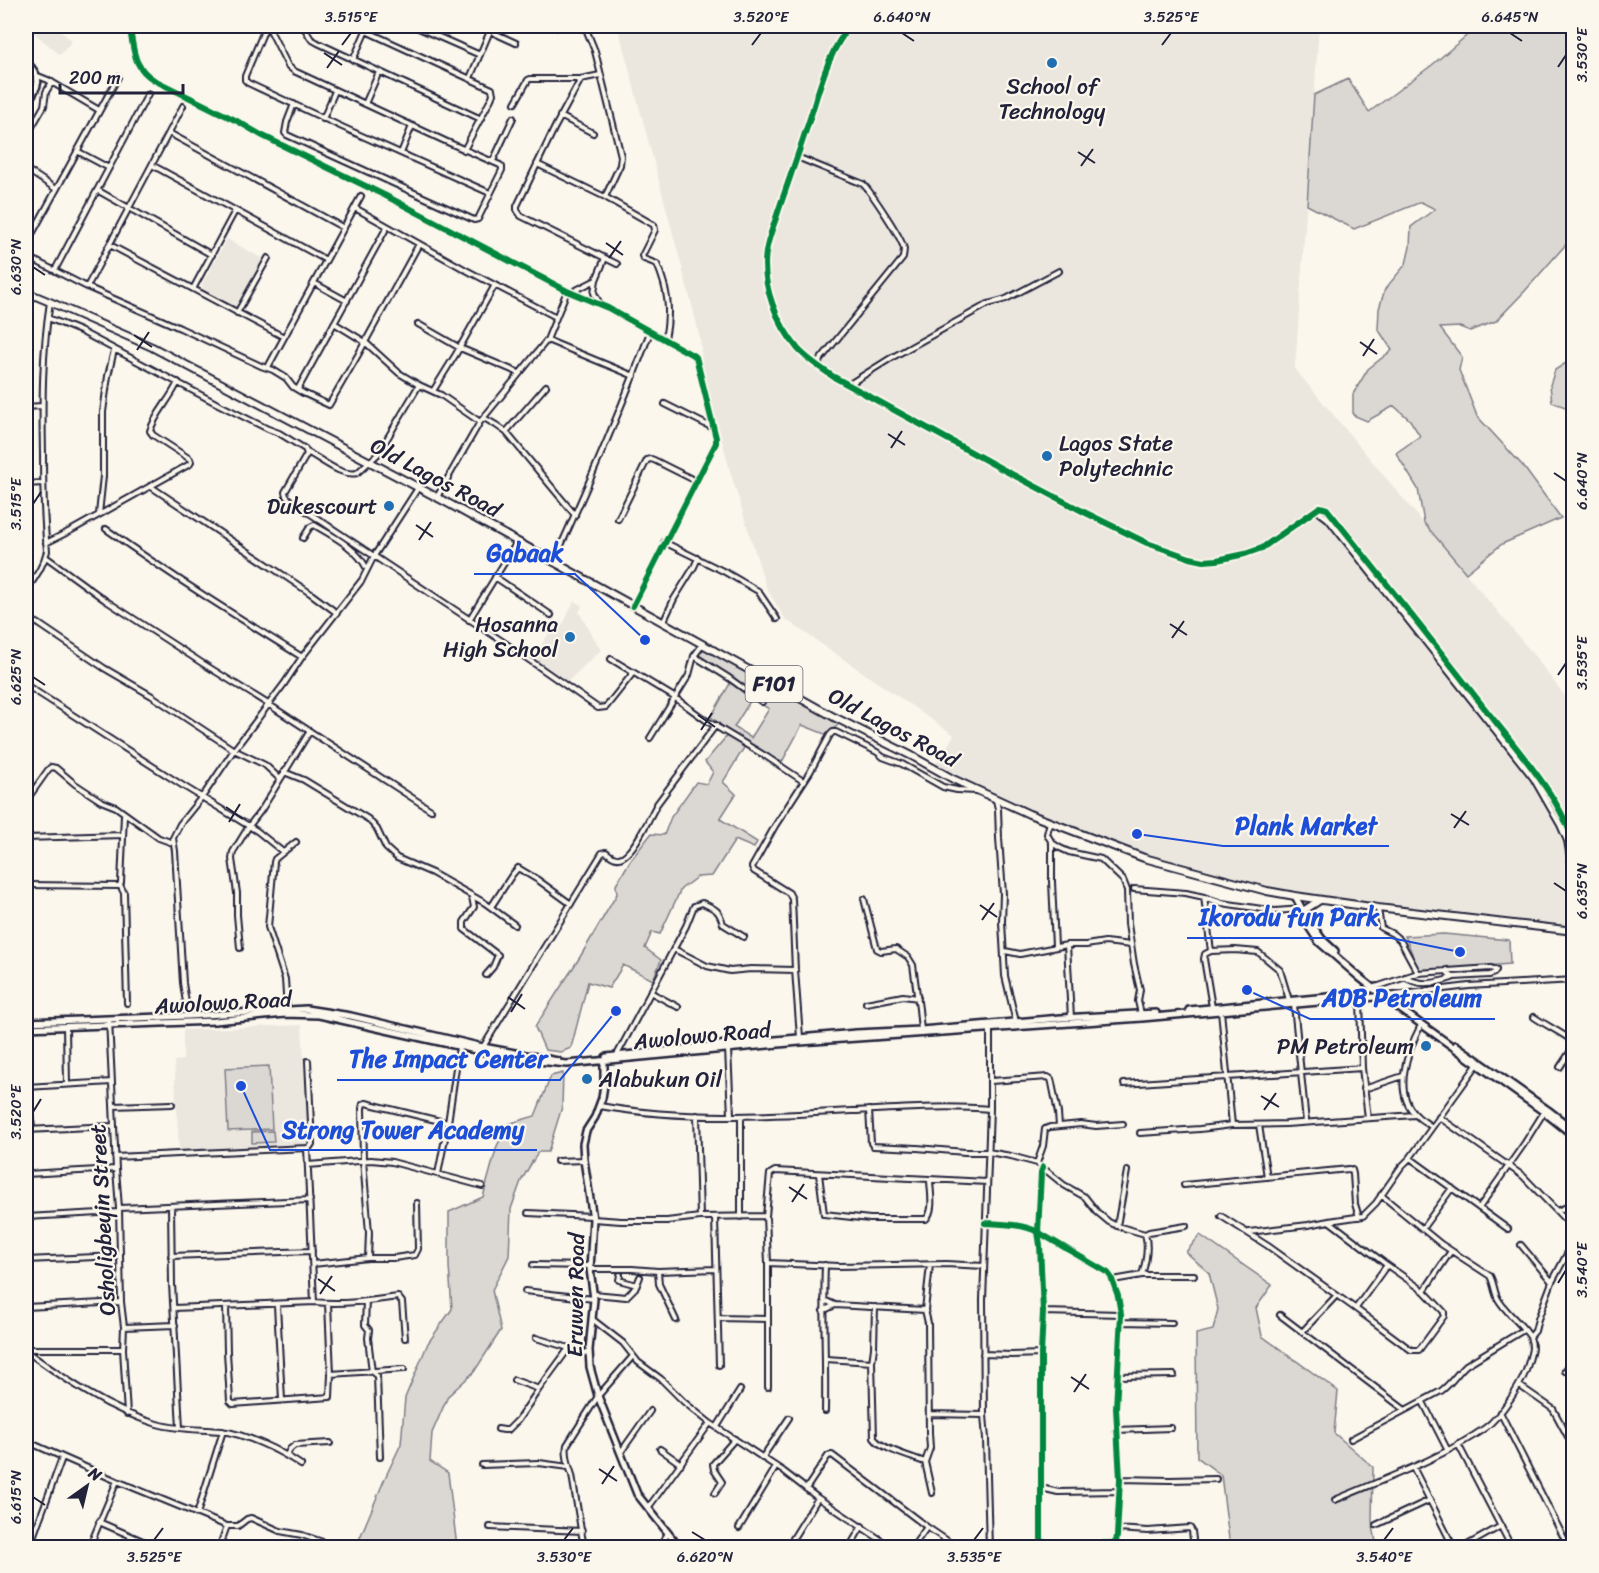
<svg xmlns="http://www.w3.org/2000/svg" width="1599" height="1573" font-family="Sriracha,sans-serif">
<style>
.built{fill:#ebe7df}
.green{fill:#dbd8d3;stroke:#7e7d87;stroke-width:1.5;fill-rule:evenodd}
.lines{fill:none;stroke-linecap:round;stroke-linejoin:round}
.street-casing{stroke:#22223b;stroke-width:8}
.secondary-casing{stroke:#22223b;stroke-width:10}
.primary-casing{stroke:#22223b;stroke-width:10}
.street{stroke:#fbf7ec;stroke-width:4}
.secondary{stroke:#fbf7ec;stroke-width:5}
.primary{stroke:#fbf7ec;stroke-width:6}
.cycleway-casing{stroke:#fbf7ec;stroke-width:10}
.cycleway{stroke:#00873e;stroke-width:6}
.ticks{fill:none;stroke:#22223b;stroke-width:2}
.poi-dot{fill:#1f6fb2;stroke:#fbf7ec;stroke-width:2}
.labels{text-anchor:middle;stroke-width:4.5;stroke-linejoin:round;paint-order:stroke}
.shield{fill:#fbf7ec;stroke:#636270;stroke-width:1.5}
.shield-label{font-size:21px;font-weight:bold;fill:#22223b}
.poi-label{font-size:22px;fill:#22223b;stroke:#fbf7ec;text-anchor:end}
.street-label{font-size:22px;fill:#22223b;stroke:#fbf7ec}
.leader{fill:none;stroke:#1d4ed8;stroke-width:2}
.callout-dot{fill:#1d4ed8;stroke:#fbf7ec;stroke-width:2}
.callout-label{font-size:24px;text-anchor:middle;font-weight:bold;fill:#1d4ed8;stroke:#fbf7ec;stroke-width:4.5;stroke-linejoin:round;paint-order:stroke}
.neatline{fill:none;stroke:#22223b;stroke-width:2}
.ticks-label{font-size:15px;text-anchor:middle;fill:#22223b}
</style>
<rect width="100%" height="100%" fill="#fbf7ec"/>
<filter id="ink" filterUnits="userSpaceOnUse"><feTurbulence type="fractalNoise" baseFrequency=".0167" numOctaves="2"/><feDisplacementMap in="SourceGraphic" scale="12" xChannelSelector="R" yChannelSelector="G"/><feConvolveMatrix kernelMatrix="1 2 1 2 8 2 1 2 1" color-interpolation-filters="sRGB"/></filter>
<g filter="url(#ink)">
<path class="built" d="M26 26H55L72 41 60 55Z
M638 26H1319L1295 369 1533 654 1573 707V926L1368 902 1294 892 1219 877 1113 843 1050 819 991 794 936 764 954 735 785 619 766 587 730 471 702 363 700 339 693 309 619 31Z
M227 239 263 259 237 307 203 289 202 284Z
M574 601 582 606 579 612 601 650 567 682 532 659 557 621 563 625Z
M302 1025 309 1145 179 1151 174 1061 183 1060V1030Z"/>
<path class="green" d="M1478 26H1573L1574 229 1568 242 1525 291 1496 321 1470 331 1460 327 1440 328 1462 357 1459 370 1477 416 1523 466 1561 518 1502 544 1466 573 1424 523 1418 489 1396 453 1420 436 1410 420 1394 406 1367 421 1353 415V394L1368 369 1392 350 1378 329 1379 309 1385 289 1406 264 1410 247 1411 227 1435 209 1421 202 1354 229 1307 205 1314 95 1348 79 1369 112 1432 65Z
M1569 361H1573V403L1565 407 1552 402 1550 385 1555 370Z
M696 644 839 724 827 735 802 725 782 762 745 746 723 782 736 794 720 819 757 842 754 848 735 840 712 876 697 877 681 889 660 934 652 932 645 948 661 960 653 980 623 965 609 988 588 982 571 1048 561 1052 545 1050 535 1027 580 957 617 894 616 885 630 861 651 834 664 835 671 817 696 782 707 784 713 772 705 762 730 732 711 717 733 678 697 655ZM752 698 769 709 751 738 734 727Z
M1444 934 1509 940 1510 964 1419 971 1405 936Z
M269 1066 272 1129 228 1131 225 1068Z
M563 1073 562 1107 548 1152H538L521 1181 511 1209 509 1256 492 1290 501 1330 474 1372 448 1396 432 1433 430 1461 448 1473 457 1547H356L385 1478 401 1444 405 1398 428 1343 452 1309 449 1266V1212L483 1197 497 1146 508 1124 535 1116 551 1076Z
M273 1131 274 1142 252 1143V1132Z
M1200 1235 1272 1285 1256 1308 1262 1336 1338 1391 1334 1433 1373 1467 1372 1521 1377 1547H1230L1221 1475 1197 1457 1196 1334 1213 1330 1218 1309 1209 1273 1186 1252Z"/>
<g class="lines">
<defs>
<path id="street" d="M129 26C135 50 131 65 154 80L237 121 261 135 388 197 567 291 608 308 696 357 716 438V443L633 606
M266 26 245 76V80L248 83 342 127 490 193
M268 26 288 66 294 71 445 141 500 165 502 167V170L478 219 474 220 287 135 285 133 287 122 294 104
M303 26 311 39 318 43 481 119
M414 26 480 55
M479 26 516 43
M521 26 575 27 586 29 595 51 621 156 620 165 605 197
M850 26C826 54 818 96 806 130 797 158 787 185 778 212 774 225 768 238 766 252 761 285 777 324 798 349 808 360 822 369 834 377L1002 469 1086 513 1147 543 1190 558 1204 561 1217 560 1245 554 1262 548 1320 507 1327 509C1379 574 1431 639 1482 705 1511 742 1563 799 1574 845
M366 31 492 89 493 94 491 99 464 150
M353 60 368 26
M38 76 48 80 99 110
M470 78 490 31
M581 79 555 127 517 206V210L521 216 617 264
M515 103 528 80 530 79H581L600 75
M365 104 379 72
M560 116 593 133
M323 119 335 91
M169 133 344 228
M26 137 44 106 46 92 52 82
M77 151 109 168
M401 153 412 126
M797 157 863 184C871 192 902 238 904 249 904 250 903 257 903 258L816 365
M493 161 513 118
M537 164 605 197 654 225 655 230 642 256 644 259 657 264C668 290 671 311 665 339
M152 165 326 260
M26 169 56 189
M97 190 212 255
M355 208 466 270 556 317
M26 245 118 77
M110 245 284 337
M26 256 87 287 180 328 261 366 273 370 286 378 293 387 303 393 329 405 358 355 419 244
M55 270 148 94
M596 280 594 293 600 304
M314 283 347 301
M87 287 183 106
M193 289 235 211
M572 292 596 280 605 258
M237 313 268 258
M48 318 80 331 216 403 268 429 279 433 305 449 307 454 285 492 286 496 291 501 505 643 598 708 606 707 633 673
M334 323 365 342 399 373 419 385 441 395 480 422
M418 324 460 348 519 373
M547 340 634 376
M268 367 361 196
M848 385 891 358 988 304 1006 299 1059 271
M298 389 387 227
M433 391 456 354 495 285
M665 404 713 428
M26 407 42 406
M484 418 496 425 506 432 575 515
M506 432 546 386
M307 452C321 459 341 477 357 473L378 454 419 385
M26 484 43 483
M150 486 310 593 337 613
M437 497 480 422 547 340 567 291
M1316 510 1328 519 1339 533 1533 778 1560 825 1567 841 1574 880
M99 514 103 476V412L108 376 114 350
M618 519 647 460 651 459 654 460 696 481
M106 529C170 575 236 616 302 657
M303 538 310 527 314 525C333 536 357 548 367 569
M664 542 725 572 758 591 777 619
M46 543 72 530 190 464 191 462 190 459 153 435 150 431C155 414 170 400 178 382
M46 557 105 600 202 663 268 704 431 810
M554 561C588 486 621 410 650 332
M495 577 551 615
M26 590C34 580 44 564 47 551 44 519 43 487 43 454 42 403 42 353 50 302
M26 618 39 624 104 668 152 696 234 750 265 765 280 779
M469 620 517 542
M663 623 674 599 694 567 698 558
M694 656 729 678 762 702
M611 659 674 697 707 721 767 757 803 781
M26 685 185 787 257 831 283 852
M650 738 689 675 694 656 703 644
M284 772 304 780 368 819 377 829 386 848 397 858 432 873 485 903 515 925
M996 800 998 809 999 838 1003 894 1002 922 1005 976 1016 1022
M26 801 48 770 51 767 56 768 75 784 101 801 116 807 159 838 173 843
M1050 822 1047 834 1052 843 1060 848 1069 852 1101 859 1123 880 1127 890 1128 924 1134 964 1140 990 1138 1001 1141 1014
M26 838 122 835
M1052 844V882L1055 946
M26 885 119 886 121 883 124 815
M120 885 124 893 127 1003
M1134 889 1186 893 1204 897 1222 903 1275 911 1302 909
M472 897 474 907 464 922V929L498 955 493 967 486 975
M1204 897 1211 951
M864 899 877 949 881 951 896 949 908 957 913 965 919 1009 921 1030
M491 907 512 875 518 868 538 880 571 904
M1378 909 1381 928 1393 934 1400 940 1418 973
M1571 930 1574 915
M1067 945 1071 1018
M240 948 237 915V893L232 859 233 852 249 826 262 809 310 731
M674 949 707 966 730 971 751 969 794 970
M1005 951 1020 954 1067 945H1086L1105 942 1131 945
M1405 977C1419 987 1437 983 1452 978
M1376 987 1418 973 1491 968 1496 970 1494 973 1490 975 1454 977 1449 975 1447 970
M650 992 678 1007
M1386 996 1469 986 1574 980
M1360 999 1362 1068 1368 1118
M866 1003 903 996 918 998
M1294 1005 1306 1122
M1212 1007 1204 959 1205 954 1211 951 1235 950 1258 952 1280 970 1289 1000
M287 1010 285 979 268 927 274 862 275 859 296 842
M1221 1011 1232 1125
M188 1016 183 983 175 851 173 838 180 824 205 793 234 750 284 684 302 657 362 580 374 556 418 488
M1534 1017C1547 1026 1561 1032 1574 1042
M109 1019 116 1169 119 1208 121 1302 124 1327 123 1349 127 1414
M1421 1025C1408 1050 1391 1093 1417 1116 1421 1120 1427 1123 1432 1127
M66 1026 67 1084
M800 1037 795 970 792 899 789 893 754 871 752 867 775 826 810 772 830 735 833 732H836L877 752 883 757 902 764 943 787 957 790 976 791
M483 1047 602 853 606 852C610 855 614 859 619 858 633 856 650 816 657 804L716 725
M728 1049 731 1115
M617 1055 686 926 694 906 702 903C715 909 719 909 723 924L744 937
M1560 1067 1574 1046
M991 1081 1048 1077 1051 1079 1052 1083 1058 1113 1059 1126
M1124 1084 1362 1068
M29 1086 32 1130
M26 1087 112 1082
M1364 1089 1403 1076
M113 1106 172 1104
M600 1106C683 1121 768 1116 852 1111 898 1109 944 1105 990 1109
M869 1110 871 1143 873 1146 917 1148 965 1152H988L1011 1156 1037 1163 1064 1185 1085 1197 1097 1212 1109 1222 1117 1226 1145 1234 1149 1232 1186 1226
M697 1115 700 1217
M741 1116V1217
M1439 1117 1523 1176 1574 1229
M1259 1125 1267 1177
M26 1130 113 1126
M1140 1133 1200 1129 1232 1125 1286 1124 1415 1115
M307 1148 314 1302
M307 1148 310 1147 312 1144 308 1061
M115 1157 307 1148
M1410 1158 1508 1229
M557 1161 584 1160
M1037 1163 1043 1146 1045 1129 1050 1127 1081 1124 1096 1126 1123 1124
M308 1165 371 1160 392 1162 482 1186
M26 1174 116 1169
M438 1174 448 1123 459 1047
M819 1174 824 1214 870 1219H926C935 1210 930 1191 930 1179
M1571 1176 1574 1173
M1184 1185 1349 1169 1352 1170 1353 1174 1355 1204 1359 1217
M1381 1195 1441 1244 1490 1276C1494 1283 1494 1292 1498 1299 1506 1313 1521 1323 1530 1337
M171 1206 172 1284 180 1428
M119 1208 310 1200
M1479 1208 1524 1144 1544 1112
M1557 1211 1574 1204
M528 1213 592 1216
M1221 1216 1268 1246 1356 1309 1411 1350H1419L1444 1316V1312L1424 1291 1387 1265 1329 1221
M26 1217 118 1212
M715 1218 719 1365
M593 1219 621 1221H667L700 1217 766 1216
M985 1223C1003 1224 1022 1224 1038 1232L1108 1273 1111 1277 1118 1296 1121 1314 1116 1408 1120 1479 1117 1536 1116 1542 1114 1543 1050 1544 1043 1542 1041 1539V1354L1043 1312 1040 1245 1038 1232 1041 1173 1043 1167
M1117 1226 1127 1171
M1422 1229 1452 1188
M1249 1232 1308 1225 1329 1221 1363 1216 1376 1203 1401 1167 1410 1158 1477 1065
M1521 1245 1552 1282
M171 1256 312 1251
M368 1258 369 1233 363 1160 362 1108 363 1104 366 1103 448 1123
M26 1260 119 1256
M768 1263 839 1266 946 1264 984 1266
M313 1264 368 1258H394L415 1255 418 1249 417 1203
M533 1265 590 1266
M825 1265C823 1314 826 1362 825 1411
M590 1269H632L658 1271 716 1269
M658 1271 659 1284 676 1320
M620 1275 619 1280 637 1285
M1142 1275H1194
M1113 1280 1142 1275C1146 1262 1149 1247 1145 1234
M525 1291 594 1299
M1424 1291 1451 1251
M594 1294 626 1297 636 1287 640 1277
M824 1300 835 1305 925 1310
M366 1301 365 1325 369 1330 368 1338 372 1372 377 1376 380 1457
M277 1305 282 1400
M26 1307 121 1302
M226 1307 227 1352 230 1401 233 1404 330 1397 331 1374 328 1303
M174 1308 314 1302C342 1305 370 1301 398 1297L402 1302 405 1338
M1356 1308 1387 1265
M823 1311 835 1305
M1044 1312 1121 1314
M1280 1315 1405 1410
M718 1318 768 1319
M592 1319 623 1343 638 1362 661 1379 684 1402 710 1423 783 1471 818 1498 893 1548
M1121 1322 1172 1323
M124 1327 175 1325
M1302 1332 1336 1296
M536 1338 589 1354
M26 1349H123
M26 1351C66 1380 109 1410 157 1424 178 1430 200 1429 221 1431 246 1434 281 1451 301 1465
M983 1354 1012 1355 1041 1354
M826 1359 872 1362 874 1438C881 1449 912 1457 925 1462L932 1493
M872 1362 874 1348 875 1307
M1565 1371 1574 1359
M331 1374 404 1369
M1117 1376 1174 1375
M514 1380 539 1389
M1520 1386 1553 1409 1574 1448
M768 1387V1263L766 1216 770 1174 775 1171 987 1182
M1423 1402 1447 1449
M1500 1412 1569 1548
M929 1414 984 1415
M717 1427 740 1390
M498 1429 504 1430H508L518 1420 539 1389 569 1348
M1116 1430 1171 1428
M1351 1439 1441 1391C1451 1384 1457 1373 1466 1365L1525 1329
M26 1441 117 1481 227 1526H238L247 1519 251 1518 280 1531 302 1535 340 1548
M1458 1444 1512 1548
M660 1449 681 1464
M621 1452 650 1411
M287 1455 290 1449 295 1445 330 1443
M762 1458 789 1418
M925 1462 930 1448 929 1433 928 1323 925 1310 930 1265
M482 1465 539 1463 569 1467
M1413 1467 1454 1548
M1120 1479 1170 1480 1216 1479
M1041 1488 1058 1492 1119 1491
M806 1489 828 1456 832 1455 927 1527 958 1548
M715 1493 722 1482 714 1470 713 1464 735 1439
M1335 1500C1384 1479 1441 1459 1485 1428 1500 1417 1524 1382 1528 1364 1531 1353 1534 1348 1530 1337L1535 1331 1538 1319 1552 1282 1574 1241
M648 1508 710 1423
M197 1514 223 1431
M99 1522 159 1548
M1376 1525 1430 1500
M490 1527 582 1531
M739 1528 776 1467
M1117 1529 1148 1531 1190 1528 1192 1531 1194 1548
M29 1548 62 1458
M89 1548 117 1481
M219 1548 227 1526
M584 1548 572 1475C569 1466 565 1455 567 1445L598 1396 633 1356
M659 1548 668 1533
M787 1548 818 1498
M849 1548 862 1526
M912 1548 927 1527
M989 1548 986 1439 984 1415 983 1300 990 1109V1028
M1462 1548 1501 1526"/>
<path id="secondary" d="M26 62C44 79 39 86 26 103
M1295 896 1302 909 1307 924 1319 942 1359 977 1393 1004 1544 1112 1574 1136
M1310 922 1322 939 1335 951
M1189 1010 1360 994 1376 987
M26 1022 188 1016 306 1009 351 1016 483 1047 558 1061
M26 1028 215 1021 285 1014 319 1015 480 1051 528 1060 567 1064 800 1042 1142 1018 1386 996
M1456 1045 1548 1110 1574 1130
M606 1057 728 1044 856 1033 921 1030 1061 1018 1156 1013
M604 1061V1085L602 1098 595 1117 586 1131 583 1144 584 1160 593 1219 590 1269 594 1299 589 1350 590 1367 598 1396 637 1494 680 1548"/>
<path id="primary" d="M26 292 50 302 152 347 444 501 834 717 912 756 953 779 1029 814 1144 858 1267 891 1295 896 1378 908 1574 931
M1306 909 1320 900"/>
</defs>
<use href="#street" class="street-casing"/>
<use href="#secondary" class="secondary-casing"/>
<use href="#primary" class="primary-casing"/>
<use href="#street" class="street"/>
<use href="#secondary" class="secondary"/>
<use href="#primary" class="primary"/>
<defs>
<path id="cycleway" d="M129 26C135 50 131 65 154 80L237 121 261 135 388 197 567 291 608 308 696 357 716 438V443L633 606
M850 26C826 54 818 96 806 130 797 158 787 185 778 212 774 225 768 238 766 252 761 285 777 324 798 349 808 360 822 369 834 377L1002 469 1086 513 1147 543 1190 558 1204 561 1217 560 1245 554 1262 548 1320 507 1327 509C1379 574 1431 639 1482 705 1511 742 1563 799 1574 845
M985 1223C1003 1224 1022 1224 1038 1232L1108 1273 1111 1277 1118 1296 1121 1314 1116 1408 1120 1479 1117 1536 1116 1542 1114 1543 1050 1544 1043 1542 1041 1539V1354L1043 1312 1040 1245 1038 1232 1041 1173 1043 1167"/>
</defs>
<use href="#cycleway" class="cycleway-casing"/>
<use href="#cycleway" class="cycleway"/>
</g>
</g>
<path class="ticks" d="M902 33 914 41M1510 33 1522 41M342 45 351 33M752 45 761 33M1162 45 1171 33M324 53 342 65M1558 67 1566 55M327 68 339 51M1078 152 1095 163M1081 166 1093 149M606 243 623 255M609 258 621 241M33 267 45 275M134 335 152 347M1360 342 1377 354M137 350 149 332M1363 356 1374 339M888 434 905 445M891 448 902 431M1554 473 1566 481M33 504 41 492M416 525 433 537M419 540 431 522M1170 624 1187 635M1172 638 1184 621M1558 675 1566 663M33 677 45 685M698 715 715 727M701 730 712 713M226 807 243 819M1451 814 1469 825M229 822 240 804M1454 828 1466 811M1554 883 1566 891M980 905 997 917M982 920 994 903M508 997 525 1009M511 1012 522 994M1261 1096 1279 1107M1264 1110 1276 1093M33 1112 41 1099M789 1187 807 1199M792 1202 804 1184M318 1279 335 1291M1558 1283 1566 1270M320 1294 332 1276M1071 1377 1089 1389M1074 1392 1086 1374M599 1469 617 1481M602 1484 614 1466M33 1497 45 1505M692 1532 705 1540M154 1540 163 1528M564 1540 573 1528M974 1540 983 1528M1384 1540 1393 1528"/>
<g class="poi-dot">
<circle cx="1052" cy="63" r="6"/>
<circle cx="1047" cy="456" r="6"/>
<circle cx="389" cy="506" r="6"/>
<circle cx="570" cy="637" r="6"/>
<circle cx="1426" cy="1046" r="6"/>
<circle cx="587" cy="1079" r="6"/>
</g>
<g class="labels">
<rect class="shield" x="745.5" y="666" width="57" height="36" rx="4.5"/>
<g class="shield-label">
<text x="774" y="691">F101</text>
</g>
<g class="poi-label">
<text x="1052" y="94" text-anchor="middle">School of<tspan x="1052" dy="25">Technology</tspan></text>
<text x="1059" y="451" text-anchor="start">Lagos State<tspan x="1059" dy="25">Polytechnic</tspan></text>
<text x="377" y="514">Dukescourt</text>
<text x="558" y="632">Hosanna<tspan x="558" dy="25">High School</tspan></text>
<text x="1414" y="1054">PM Petroleum</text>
<text x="599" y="1087" text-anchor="start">Alabukun Oil</text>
</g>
<g class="street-label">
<text transform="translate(436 477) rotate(28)" y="8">Old Lagos Road</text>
<text transform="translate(894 727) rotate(28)" y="8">Old Lagos Road</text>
<text transform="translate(223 1002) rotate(-3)" y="8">Awolowo Road</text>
<text transform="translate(702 1035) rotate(-5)" y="8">Awolowo Road</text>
<text transform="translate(102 1220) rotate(-93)" y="8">Osholigbeyin Street</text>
<text transform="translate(575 1295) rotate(-89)" y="8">Eruwen Road</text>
</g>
</g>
<path class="leader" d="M645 640L575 574H474M1137 834L1223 846H1389M1460 952L1391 938H1187M1247 990L1310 1019H1495M616 1011L560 1080H337M241 1086L270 1150H537"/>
<g class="callout-dot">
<circle cx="645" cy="640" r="6"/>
<circle cx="1137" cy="834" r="6"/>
<circle cx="1460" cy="952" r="6"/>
<circle cx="1247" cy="990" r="6"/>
<circle cx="616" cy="1011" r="6"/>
<circle cx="241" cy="1086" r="6"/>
</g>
<g class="callout-label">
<text x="525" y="561">Gabaak</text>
<text x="1306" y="834">Plank Market</text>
<text x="1289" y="925">Ikorodu fun Park</text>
<text x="1402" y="1006">ADB Petroleum</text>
<text x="448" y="1067">The Impact Center</text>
<text x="403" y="1138">Strong Tower Academy</text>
</g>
<rect width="1599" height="1573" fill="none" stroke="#fbf7ec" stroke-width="66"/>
<g transform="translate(87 1486) rotate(34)" stroke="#fbf7ec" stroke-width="4.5" paint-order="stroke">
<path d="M0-4.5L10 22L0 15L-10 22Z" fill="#22223b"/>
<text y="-9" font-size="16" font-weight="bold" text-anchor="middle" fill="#22223b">N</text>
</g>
<path d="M60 84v9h123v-9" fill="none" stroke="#22223b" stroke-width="3"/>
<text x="69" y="84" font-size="18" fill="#22223b" stroke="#fbf7ec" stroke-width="4.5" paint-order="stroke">200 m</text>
<rect x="33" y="33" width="1533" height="1507" class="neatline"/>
<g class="ticks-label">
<text x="351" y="22">3.515°E</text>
<text x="761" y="22">3.520°E</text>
<text x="902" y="22">6.640°N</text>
<text x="1171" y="22">3.525°E</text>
<text x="1510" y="22">6.645°N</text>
<text transform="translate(1582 55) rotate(-90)" y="5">3.530°E</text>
<text transform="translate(16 267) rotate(-90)" y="5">6.630°N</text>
<text transform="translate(1582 481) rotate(-90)" y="5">6.640°N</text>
<text transform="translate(16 504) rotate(-90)" y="5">3.515°E</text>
<text transform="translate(1582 663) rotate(-90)" y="5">3.535°E</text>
<text transform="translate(16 677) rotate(-90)" y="5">6.625°N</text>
<text transform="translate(1582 891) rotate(-90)" y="5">6.635°N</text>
<text transform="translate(16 1112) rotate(-90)" y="5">3.520°E</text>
<text transform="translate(1582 1270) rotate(-90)" y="5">3.540°E</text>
<text transform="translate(16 1497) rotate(-90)" y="5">6.615°N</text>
<text x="154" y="1562">3.525°E</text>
<text x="564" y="1562">3.530°E</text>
<text x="705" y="1562">6.620°N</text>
<text x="974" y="1562">3.535°E</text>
<text x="1384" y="1562">3.540°E</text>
</g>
</svg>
